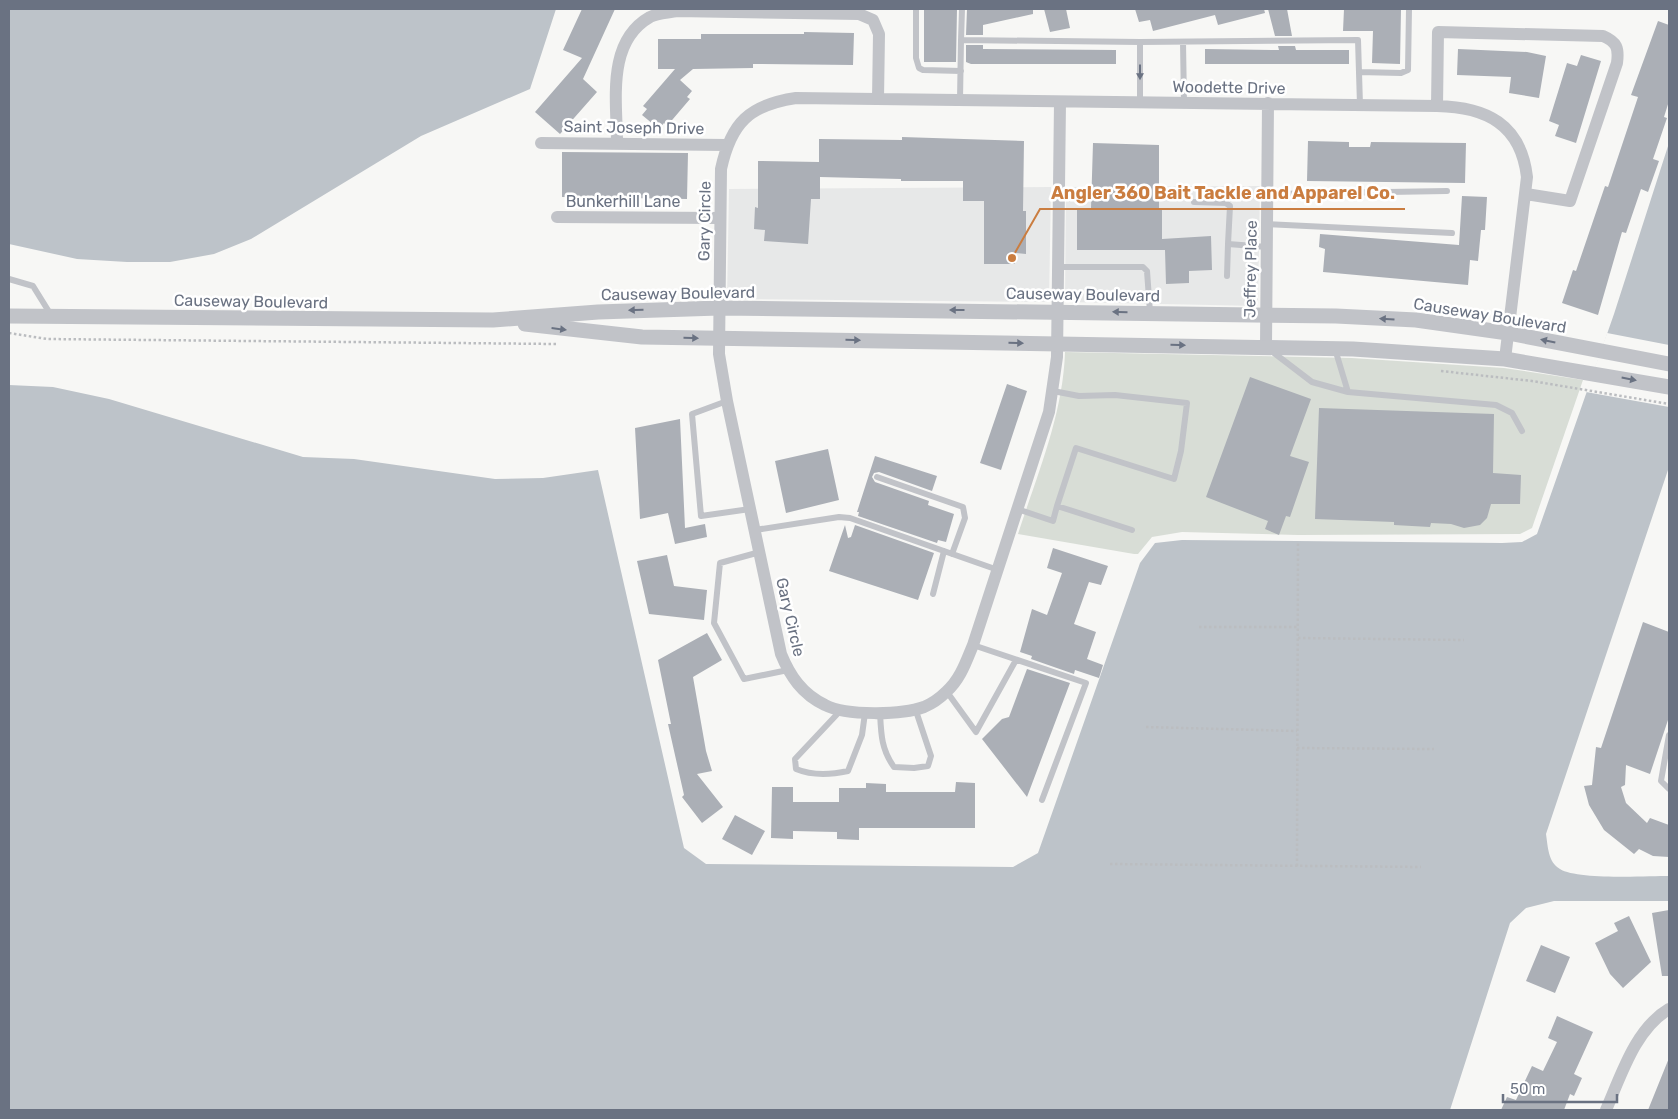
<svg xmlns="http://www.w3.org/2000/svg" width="1678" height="1119" font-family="Rubik,sans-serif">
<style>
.built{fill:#e7e8e8}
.green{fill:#d8ddd6}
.water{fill:#bdc3c9}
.pier{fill:#f7f7f5}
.building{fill:#abafb6}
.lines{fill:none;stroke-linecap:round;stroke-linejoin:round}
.path{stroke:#bbbdc0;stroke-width:2.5;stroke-dasharray:2.5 2.5;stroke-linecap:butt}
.service{stroke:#c1c3c8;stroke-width:6}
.minor{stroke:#c1c3c8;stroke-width:12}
.tertiary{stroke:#c1c3c8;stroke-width:15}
.oneway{fill:#6a7282}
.labels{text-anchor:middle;stroke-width:5;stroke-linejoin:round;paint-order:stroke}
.street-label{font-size:16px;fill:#6a7282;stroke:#fff}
.leader{fill:none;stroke:#ca7d40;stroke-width:2}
.callout-dot{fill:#ca7d40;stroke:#fff;stroke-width:2}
.callout-label{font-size:18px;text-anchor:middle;font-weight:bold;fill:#ca7d40;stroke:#fff;stroke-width:5;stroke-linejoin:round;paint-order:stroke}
</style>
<rect width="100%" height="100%" fill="#f7f7f5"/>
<path class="built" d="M1260 186 1258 306 1065 302 1066 187Z
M1051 187 1049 302 727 299 729 189Z"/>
<path class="green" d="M1065 352 1352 358 1504 368 1583 380 1532 528 1520 534 1298 535 1182 532 1152 537 1138 554H1134L1018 534C1037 475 1063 415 1065 352Z"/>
<path class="water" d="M9 9H556L530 89 421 136 251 239 214 254 170 262H127L77 259 9 244Z
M1669 143V467L1546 834C1548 847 1548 862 1560 869 1577 880 1647 876 1669 876V901H1554L1526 908 1510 923 1450 1110H9V385L53 387 109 399 303 457 354 459 495 479 543 478 598 470 684 848 706 864 1013 867 1038 853 1140 563 1155 543 1182 540 1502 543 1522 542 1537 534 1614 314Z"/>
<path class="pier" d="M1607 333 1669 345V407L1586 392Z"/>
<path class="building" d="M582 9H615L583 79 597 92 560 134 535 112 582 58 563 50Z
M924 9H957L956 62H924Z
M967 9H1033V14L983 25V35H966Z
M1044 9H1066L1070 28 1050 32Z
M1135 9H1264L1265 13 1218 25 1215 15 1153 31 1150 20 1139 22Z
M1268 9H1287L1292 36H1275Z
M1344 9H1401L1400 64 1372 63 1373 31H1343Z
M1658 21 1669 25V101L1664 117 1667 118 1653 159 1659 161 1648 192 1641 189 1626 233 1622 232 1598 315 1562 303 1573 270 1576 271 1605 186 1608 187 1638 97 1631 95Z
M804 32 854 33 853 65 753 64V68L693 69 680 80 692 91 687 97 690 99 667 126 664 123 659 129 642 115 647 109 643 106 675 69H658V39H701V34H804Z
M966 45H983V49L1116 50V64H971L966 62Z
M1278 46H1295L1296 50H1349V64H1205V49L1279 50Z
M1458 49 1527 52 1546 56 1539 98 1509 93 1511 77 1457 75Z
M1581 55 1601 61 1576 143 1555 136 1559 125 1549 121 1567 63 1577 66Z
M902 137 1024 141 1023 211H1026V254L1015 253V264H984V201H963V181H901V179L820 177V199H811L808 244 764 241 765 230 754 229 755 207 758 208V161L819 162V139L902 140Z
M1308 141 1349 142V147H1370L1371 142 1466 143 1465 183 1307 181Z
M1093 143 1159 145V209H1162V239L1211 236 1212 270 1189 271V283L1166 284 1165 250H1077V208H1091Z
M562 152 688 153 687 199 562 197Z
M1462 196 1487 197 1485 230H1481L1478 261 1470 260 1468 285 1323 272 1325 249 1319 247 1320 234 1459 245Z
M1250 377 1311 399 1290 456 1309 462 1290 517 1286 516 1279 535 1265 529 1268 521 1206 497Z
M1007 384 1027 391 1001 470 980 463Z
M1319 408 1494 414 1493 473 1521 475 1520 504H1491L1487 518 1480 525 1464 528 1451 524 1431 523 1430 527 1394 525V522L1315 519Z
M680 419 685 528 705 524 707 537 675 544 668 513 640 519 635 428Z
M828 449 839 500 786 513 775 461Z
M875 456 937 476 932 491 879 472 874 473 872 477 875 482 929 501 928 505 954 514 946 542 938 540 937 543 858 516 859 512H857Z
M845 525 848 538 851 537 855 525 934 553 918 600 829 571Z
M1053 548 1108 566 1101 585 1089 582 1074 624 1096 632 1087 659 1103 665 1099 678 1075 670 1074 674 1031 659 1032 656 1020 652 1032 609 1047 615 1062 573 1047 568Z
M667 555 674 586 707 590 704 620 649 614 637 561Z
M1643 622 1669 632V717L1650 774 1626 765 1625 785 1621 787 1626 803 1647 823 1650 818 1669 825V857L1653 856 1639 849 1634 854 1604 830 1589 805 1584 786 1592 785 1596 747 1601 748Z
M707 633 722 660 693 677 706 751 712 771 697 774 723 807 702 823 682 797 684 795 668 724H671L658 660Z
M1027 669 1070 683 1027 797 982 739 1002 719 1009 717Z
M956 782 975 783V828H859V840L837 839V832L793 831V839L771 838 772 787H793V802H839V788H866V783L886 784V792H955Z
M735 815 765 831 752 855 722 839Z
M1669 910V976H1662L1652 913Z
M1629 916 1651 962 1623 988 1610 974 1595 943 1618 931 1614 923Z
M1541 945 1570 957 1555 993 1526 981Z
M1557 1016 1593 1032 1574 1074 1582 1078 1574 1096 1570 1094 1564 1110H1501L1507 1097 1516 1100 1532 1066 1543 1071 1557 1042 1548 1038Z
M1669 1059V1110H1648L1669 1058Z"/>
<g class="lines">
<path class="path" d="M9 333 47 339 556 344
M1441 371 1532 381 1669 404
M1199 627H1298
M1298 638 1464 640
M1146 727 1297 731
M1297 748 1434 749
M1110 864 1421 867
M1297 866 1298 543"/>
<path class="service" d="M916 9V58L919 68 923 70 961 71
M961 40 962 9
M1140 42V102
M1183 42 1184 103
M1359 72 1401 73 1408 70 1409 9
M960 100 961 40 1140 42 1358 40 1360 105
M1267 194 1447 191
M1194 202 1226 203 1230 206 1228 244 1267 247
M1267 224 1452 233
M1058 267H1143L1147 271 1150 312
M1227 276 1228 244
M9 279 33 286 51 315
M1335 349 1348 392
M1270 350 1312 382 1348 392 1496 405 1512 413 1522 431
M1053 391 1079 396 1115 395 1187 403 1181 451 1174 479 1076 448 1057 506 1132 530
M727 401 692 414 701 516 750 509
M877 477 963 507 965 518 952 554
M1017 509 1053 521 1057 506
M755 530 839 517 850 518 998 570
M760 552 720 563 714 623 744 679 788 670
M933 594 944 551
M973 645 1086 683 1042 800
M947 692 976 732 1016 660
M842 709 795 759 796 769C813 776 830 775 848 771L862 735 865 713
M880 712C881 733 881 749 894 767L914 768 928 766 931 756 915 708
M1669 735 1661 781 1669 789"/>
<path class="minor" d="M1060 102 1057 357 1049 412 973 645C966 662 960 680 946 692 941 697 931 704 924 707 902 715 846 716 825 705 802 694 790 676 781 654L727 401 719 354 721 169C731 123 749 105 796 98L1437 106C1486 107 1521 124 1527 177L1505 359
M1437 106 1438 32 1603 36C1617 42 1619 48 1617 63L1570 201 1526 194
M541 143 726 145
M617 144C617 101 606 42 650 17 658 13 669 13 677 11L859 14 873 20 879 34 878 99
M557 217 720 218
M1266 346 1268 103
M1606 1110C1621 1076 1635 1029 1669 1009"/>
<path class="tertiary" d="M9 316 493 320 598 312 719 308 1336 316 1416 320 1508 333 1669 364
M525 324 642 337 1353 349 1505 359 1669 387"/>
</g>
<defs><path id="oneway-solid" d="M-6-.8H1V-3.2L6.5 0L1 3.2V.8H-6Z" transform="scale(1.25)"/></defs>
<g class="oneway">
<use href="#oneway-solid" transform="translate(1140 72) rotate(90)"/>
<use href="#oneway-solid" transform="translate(636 310) rotate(178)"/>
<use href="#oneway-solid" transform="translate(957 310) rotate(-180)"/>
<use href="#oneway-solid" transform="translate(1120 312) rotate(-179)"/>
<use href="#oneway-solid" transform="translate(1387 319) rotate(-177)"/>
<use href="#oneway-solid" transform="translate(559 329) rotate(7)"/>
<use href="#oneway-solid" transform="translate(691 338) rotate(1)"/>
<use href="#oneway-solid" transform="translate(853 340) rotate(1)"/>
<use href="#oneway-solid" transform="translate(1548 341) rotate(-168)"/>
<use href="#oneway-solid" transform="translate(1016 343) rotate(1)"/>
<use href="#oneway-solid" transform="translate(1178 345) rotate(1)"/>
<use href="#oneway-solid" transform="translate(1629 379) rotate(11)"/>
</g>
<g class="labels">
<g class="street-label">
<text transform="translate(1229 87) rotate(1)" y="6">Woodette Drive</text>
<text transform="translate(634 127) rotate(1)" y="6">Saint Joseph Drive</text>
<text x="623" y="207">Bunkerhill Lane</text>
<text transform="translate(704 221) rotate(-89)" y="6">Gary Circle</text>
<text transform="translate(1250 269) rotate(-89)" y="6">Jeffrey Place</text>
<text transform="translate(678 293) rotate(-1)" y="6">Causeway Boulevard</text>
<text transform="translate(1083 294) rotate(1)" y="6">Causeway Boulevard</text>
<text transform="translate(251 301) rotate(1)" y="6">Causeway Boulevard</text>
<text transform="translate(1490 315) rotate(9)" y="6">Causeway Boulevard</text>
<text transform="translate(791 617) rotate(77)" y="6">Gary Circle</text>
</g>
</g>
<path class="leader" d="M1012 258L1040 209H1405"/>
<circle class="callout-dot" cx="1012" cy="258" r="5"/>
<g class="callout-label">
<text x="1223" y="199">Angler 360 Bait Tackle and Apparel Co.</text>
</g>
<rect width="1678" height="1119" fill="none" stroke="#6a7282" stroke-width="20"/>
<path d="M1503 1094v8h114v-8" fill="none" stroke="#6a7282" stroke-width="2.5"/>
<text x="1510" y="1094" font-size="15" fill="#6a7282" stroke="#ffffff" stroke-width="4" paint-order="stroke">50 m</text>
</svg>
